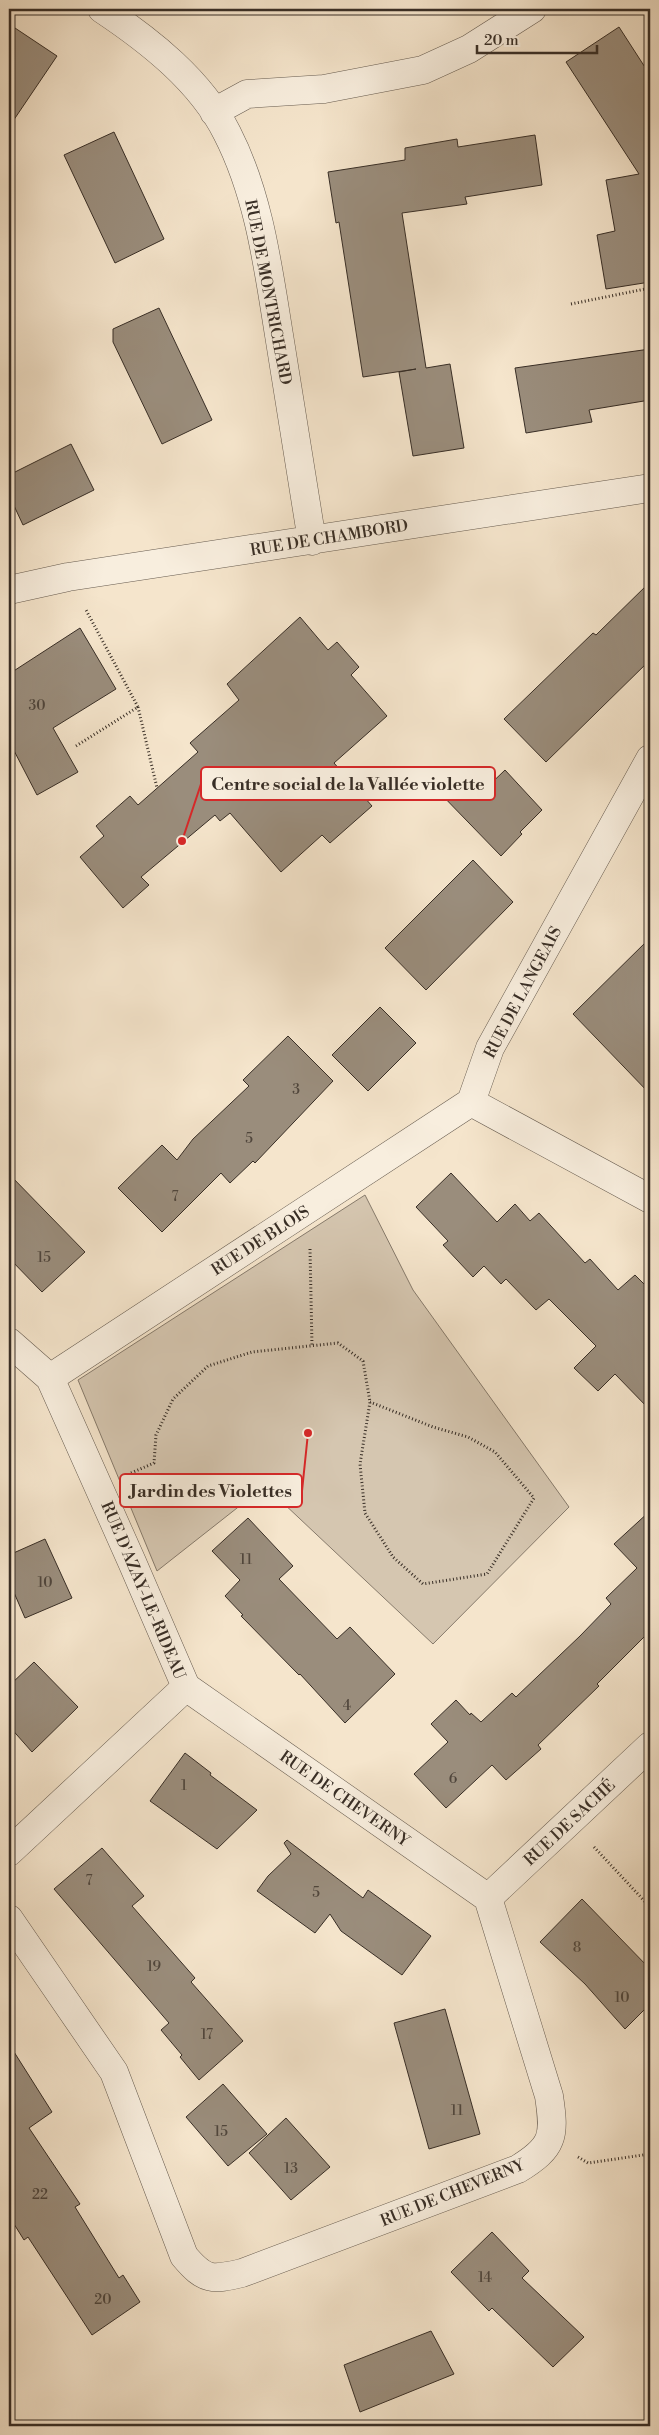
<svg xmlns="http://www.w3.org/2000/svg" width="659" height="2435" font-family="'Libre Bodoni',serif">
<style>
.green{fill:#d5c6b0;stroke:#867a6b}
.building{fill:#9a8d7c;stroke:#382e26}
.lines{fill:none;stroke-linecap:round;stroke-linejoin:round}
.minor-casing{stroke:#675c50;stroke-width:29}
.path{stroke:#382e26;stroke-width:3;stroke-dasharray:1 2.5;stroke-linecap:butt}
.minor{stroke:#f8eede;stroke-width:28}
.labels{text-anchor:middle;stroke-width:4;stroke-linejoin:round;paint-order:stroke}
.number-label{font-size:14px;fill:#50463c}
.street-label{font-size:16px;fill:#382e26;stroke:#f8eede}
.leader{fill:none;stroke:#d62828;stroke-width:2}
.callout-dot{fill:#d62828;stroke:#f8eede;stroke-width:2}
.callout{fill:#f8eede;stroke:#d62828;stroke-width:2}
.callout-label{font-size:18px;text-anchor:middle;font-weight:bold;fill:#382e26}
</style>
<rect width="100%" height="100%" fill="#f5e5cc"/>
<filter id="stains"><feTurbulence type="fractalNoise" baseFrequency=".004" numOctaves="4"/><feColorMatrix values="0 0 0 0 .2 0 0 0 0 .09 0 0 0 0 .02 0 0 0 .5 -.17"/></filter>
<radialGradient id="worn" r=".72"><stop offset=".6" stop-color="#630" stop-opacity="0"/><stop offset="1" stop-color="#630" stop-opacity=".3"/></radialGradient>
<path class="green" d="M365 1195 413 1290 569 1507 433 1644 265 1486 157 1571 78 1380Z"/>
<path class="building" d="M9 24 57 56 9 127Z
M619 27 650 75V282L606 289 597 235 615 231 606 180 639 174 566 62Z
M114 132 164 239 115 263 64 155Z
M535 135 542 185 465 197 467 204 402 213 426 368 450 364 464 448 413 456 399 372 416 369 363 377 339 222 336 223 328 172 405 160V148L457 139 458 147Z
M159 308 212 420 162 444 113 342V329Z
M650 349V400L589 410 592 422 526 433 515 368Z
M71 444 94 490 23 525 9 495V475Z
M650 582V660L546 762 504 719 593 633 596 635Z
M300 617 328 650 337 642 359 667 351 675 387 716 334 763 372 806 330 843 322 835 281 872 230 813 220 821 215 815 141 877 149 885 123 908 80 857 104 836 96 826 130 796 138 805 198 752 190 743 239 700 227 684Z
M80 628 116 689 53 728 78 772 37 795 9 741V674Z
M456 770 480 794 505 770 542 810 520 832 522 834 501 856 437 790Z
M473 860 513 902 426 990 385 948Z
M650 938V1094L573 1014Z
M380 1007 416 1043 368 1091 332 1055Z
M288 1036 333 1081 255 1163 253 1161 230 1183 221 1173 162 1232 118 1188 162 1145 177 1160 193 1139 249 1086 243 1080Z
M451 1173 497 1222 515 1204 530 1221 539 1213 585 1263 590 1259 618 1290 635 1275 650 1290V1410L615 1374 598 1391 574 1368 596 1346 549 1299 536 1310 506 1279 501 1284 484 1266 473 1277 443 1245 448 1241 416 1207Z
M9 1174 85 1252 42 1292 9 1258Z
M650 1511V1631L597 1684 599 1686 538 1745 541 1749 506 1780 492 1765 446 1808 414 1774 448 1742 431 1724 456 1700 470 1715 471 1713 481 1722 512 1693 516 1697 580 1636 611 1604 606 1598 637 1568 614 1544Z
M248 1518 293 1566 279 1579 337 1639 350 1627 395 1674 345 1723 300 1674 299 1675 241 1616 243 1615 225 1596 240 1580 212 1551Z
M45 1539 72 1598 25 1618 9 1581V1555Z
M34 1662 78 1707 32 1752 9 1726V1686Z
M185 1753 211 1773 210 1775 257 1810 217 1849 150 1801Z
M287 1840 363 1898 368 1890 431 1936 402 1975 341 1931 330 1914 315 1933 257 1891 268 1876 291 1854 284 1843Z
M102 1848 144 1896 132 1906 195 1978 191 1982 243 2041 199 2080 180 2057 182 2055 161 2030 169 2023 54 1889Z
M582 1899 650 1969V2004L625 2029 585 1984 540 1942Z
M445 2009 480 2134 429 2149 394 2023Z
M9 2044 52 2112 29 2128 80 2204 75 2207 119 2278 123 2275 140 2302 92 2335 28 2237 24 2240 9 2216Z
M223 2084 267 2134 228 2166 186 2117Z
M286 2118 330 2167 291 2200 249 2153Z
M492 2232 529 2271 522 2278 584 2337 553 2367 492 2308 489 2311 451 2272Z
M431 2331 454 2374 360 2412 344 2365Z"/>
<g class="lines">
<defs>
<path id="minor" d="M102 9C150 41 201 81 227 133 259 195 268 267 279 335 290 403 301 472 312 541
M214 112 247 94 324 89 423 70 469 49 532 9
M9 590 68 577 650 488
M650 759 490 1048 471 1102 650 1199
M9 1342 50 1378 132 1562 186 1687 9 1852
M50 1378 471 1102
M488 1898 650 1746
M9 1919 114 2072 184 2256C205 2281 212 2280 242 2273L518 2169C554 2147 555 2136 549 2096L488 1898 186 1687"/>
</defs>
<use href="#minor" class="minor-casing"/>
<path class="path" d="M571 304 650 288
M138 707 157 788
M76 746 138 707 86 610
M310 1249 312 1346
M131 1473 154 1463 156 1435 173 1399 208 1366 252 1352 338 1343 363 1361 370 1402 360 1464 365 1513 393 1557 423 1584 487 1574 534 1498 495 1452 468 1437 433 1427 370 1402
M594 1847 650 1907
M578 2157 588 2163 650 2154"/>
<use href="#minor" class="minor"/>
</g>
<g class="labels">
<g class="number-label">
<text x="37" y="710">30</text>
<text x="296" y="1094">3</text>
<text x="249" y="1143">5</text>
<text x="175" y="1201">7</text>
<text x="44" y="1262">15</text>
<text x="246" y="1564">11</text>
<text x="45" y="1587">10</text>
<text x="347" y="1710">4</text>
<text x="453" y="1783">6</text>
<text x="184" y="1790">1</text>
<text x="89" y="1885">7</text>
<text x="316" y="1897">5</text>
<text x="577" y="1952">8</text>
<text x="154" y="1971">19</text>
<text x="622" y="2002">10</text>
<text x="207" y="2039">17</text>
<text x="457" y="2115">11</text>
<text x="221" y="2136">15</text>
<text x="291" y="2173">13</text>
<text x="40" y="2199">22</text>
<text x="485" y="2282">14</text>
<text x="103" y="2304">20</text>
</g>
<g class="street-label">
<text transform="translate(269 292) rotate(79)" y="6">RUE DE MONTRICHARD</text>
<text transform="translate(329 537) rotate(-9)" y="6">RUE DE CHAMBORD</text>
<text transform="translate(522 992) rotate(-62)" y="6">RUE DE LANGEAIS</text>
<text transform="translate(260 1240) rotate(-33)" y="6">RUE DE BLOIS</text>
<text transform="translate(144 1590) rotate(67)" y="6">RUE D'AZAY-LE-RIDEAU</text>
<text transform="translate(345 1798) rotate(35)" y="6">RUE DE CHEVERNY</text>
<text transform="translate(569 1822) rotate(-43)" y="6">RUE DE SACHÉ</text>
<text transform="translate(452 2192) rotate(-22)" y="6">RUE DE CHEVERNY</text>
</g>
</g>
<path class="leader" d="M182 841L201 784M308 1433L302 1491"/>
<g class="callout-dot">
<circle cx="182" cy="841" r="5"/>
<circle cx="308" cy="1433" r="5"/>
</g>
<g class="callout">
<rect x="201" y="767" width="294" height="33" rx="5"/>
<rect x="120" y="1474" width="182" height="33" rx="5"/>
</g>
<g class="callout-label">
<text x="348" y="790">Centre social de la Vallée violette</text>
<text x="211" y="1497">Jardin des Violettes</text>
</g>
<rect width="659" height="2435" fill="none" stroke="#f5e5cc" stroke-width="30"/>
<rect x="10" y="10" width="639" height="2415" fill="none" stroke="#382e26" stroke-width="2.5"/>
<rect x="15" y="15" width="629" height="2405" fill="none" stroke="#382e26"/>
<path d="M477 45v8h120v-8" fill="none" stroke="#382e26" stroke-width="2.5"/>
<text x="484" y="45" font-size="15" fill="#382e26" stroke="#f8eede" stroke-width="4" paint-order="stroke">20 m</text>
<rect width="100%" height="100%" filter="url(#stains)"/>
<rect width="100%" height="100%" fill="url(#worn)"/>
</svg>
